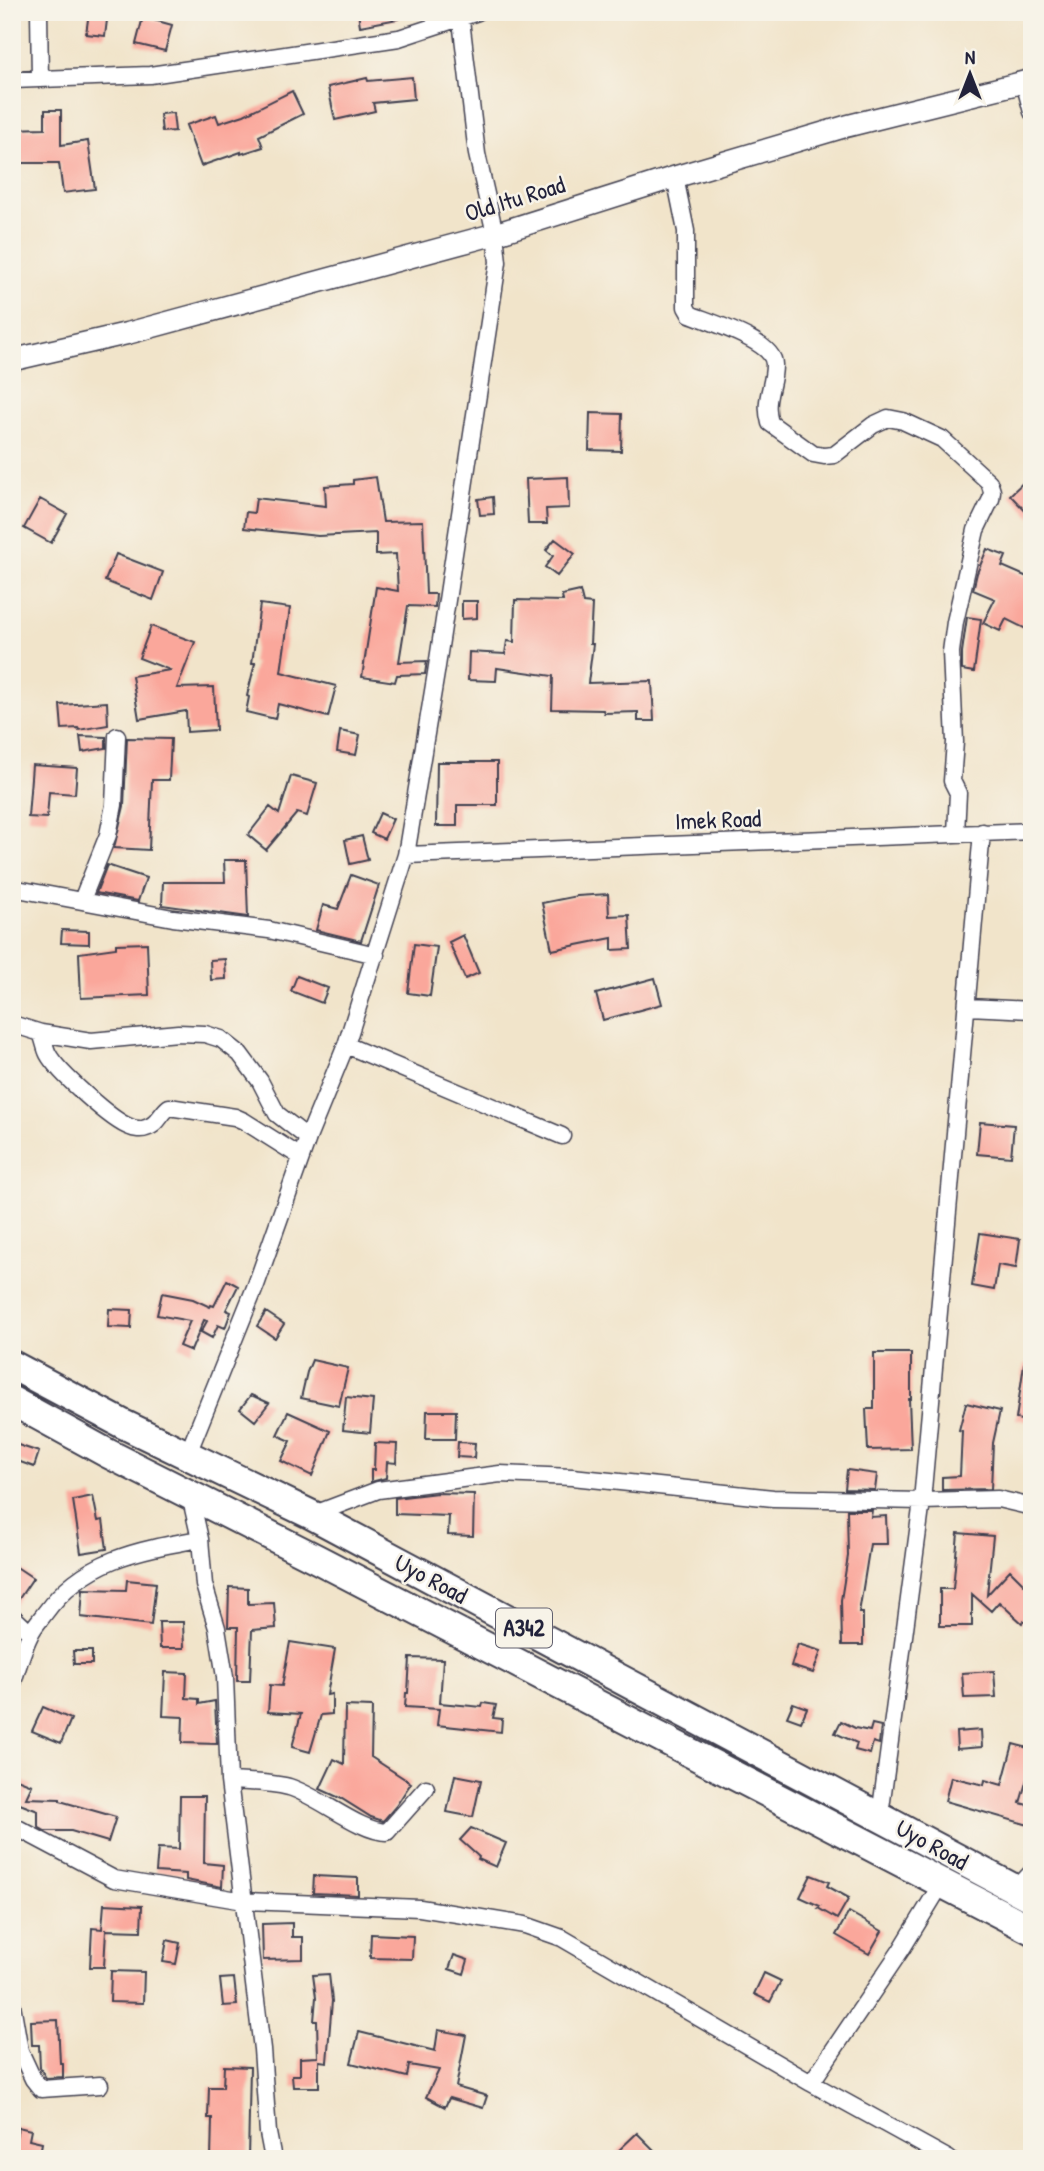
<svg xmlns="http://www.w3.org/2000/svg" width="1044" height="2171" font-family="'Patrick Hand',sans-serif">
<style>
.building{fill:#faa79b}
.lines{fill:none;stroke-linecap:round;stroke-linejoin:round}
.minor-casing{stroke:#413f50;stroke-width:19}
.tertiary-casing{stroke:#413f50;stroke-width:24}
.trunk-casing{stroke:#413f50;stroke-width:32}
.minor{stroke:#fff;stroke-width:16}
.tertiary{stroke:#fff;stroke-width:21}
.trunk{stroke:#fff;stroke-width:28}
.labels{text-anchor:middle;stroke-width:5;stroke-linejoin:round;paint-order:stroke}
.shield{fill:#f7f3e8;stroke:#62616f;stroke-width:2}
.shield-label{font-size:23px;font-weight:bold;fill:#22223b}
.street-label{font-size:24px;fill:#22223b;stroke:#f7f3e8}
</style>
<rect width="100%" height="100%" fill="#f7f3e8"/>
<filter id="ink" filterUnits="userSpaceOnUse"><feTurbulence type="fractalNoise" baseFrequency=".0143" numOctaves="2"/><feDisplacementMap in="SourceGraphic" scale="14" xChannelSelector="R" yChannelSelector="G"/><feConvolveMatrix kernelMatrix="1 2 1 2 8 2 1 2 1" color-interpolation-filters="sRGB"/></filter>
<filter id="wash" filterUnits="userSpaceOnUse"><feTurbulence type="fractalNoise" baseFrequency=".00686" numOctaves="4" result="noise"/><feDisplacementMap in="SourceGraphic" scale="28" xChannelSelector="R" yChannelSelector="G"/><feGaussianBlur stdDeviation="1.57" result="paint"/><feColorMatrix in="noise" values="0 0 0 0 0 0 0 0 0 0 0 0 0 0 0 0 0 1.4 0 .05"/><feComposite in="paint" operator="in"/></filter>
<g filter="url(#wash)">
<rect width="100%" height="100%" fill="#f1e4ca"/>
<g id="blocks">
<path class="building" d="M89 12H108L105 36 86 34Z
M358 12H398V19L360 26Z
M143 17 172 25 165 51 136 44Z
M412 77 414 99 373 103 375 111 335 120 328 87 367 78 368 81Z
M292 91 303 114 259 136 263 147 241 154V152L201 166 186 125 216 115 219 123 244 115Z
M45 110H61V145L88 141 95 189 63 193 59 163H12V129L45 128Z
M173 113 175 131 162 132 160 114Z
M590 413 622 414 621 451 589 450Z
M1032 474V518L1010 495Z
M376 477 383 522 423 521 426 594H436L435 607 408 606 399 662 427 661 425 674 397 675 395 682 362 677 376 587 398 591 396 554 376 555V533L318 536 244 528 246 512 254 513 256 498 326 506 325 486 353 484V480Z
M568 477 569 508 546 509 547 524H528L526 479Z
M493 497 494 514 480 515 478 499Z
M40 499 67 514 51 543 24 528Z
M555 539 575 554 557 576 545 567 553 556 546 550Z
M987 549 1006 556 1002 566 1032 579V632L1006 619 1000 631 983 623 995 599 973 590 977 573Z
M116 554 163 572 153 600 105 581Z
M580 591 583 603 592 604 590 644H593L588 683 652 681 654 721H638V712L604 713 603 710 552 709 553 676 497 668 496 681 468 680 469 652 505 654 507 641 514 642 515 600 563 601 562 595Z
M462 601H477V618L462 619Z
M260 604 290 608 281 672 336 686 328 717 278 704 275 719 246 712 249 697 247 696 255 663H252Z
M967 617 981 619 974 672 962 670V652Z
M151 626 195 642 177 688 214 687 216 730 187 732 186 711 139 719 132 676 170 670 139 658Z
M107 702 108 725 79 730 78 728 62 729 60 705Z
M340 731 360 735 356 755 337 752Z
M80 736 106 737V748L82 752Z
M127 738 171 739 169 780H152L149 850 114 848 124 806Z
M437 762H497V805H457V826H436Z
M32 765 77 768 75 794 49 792 47 818 28 817Z
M291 776 317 783 307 816 297 813 266 850 248 835 270 807 279 814Z
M380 813 393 819 384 839 371 833Z
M362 836 368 860 350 864 345 840Z
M224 860H246L248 917 162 905 163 882H225Z
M107 865 146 878 138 901 96 893Z
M351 875 379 885 361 941 316 930 323 905 338 909Z
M608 894 609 916 629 915 631 949 612 950V938L552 950 542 903 577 896Z
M62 930 89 931V944L61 943Z
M463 935 479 973 465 979 449 942Z
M147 943 149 995 81 998 79 953 116 948V944Z
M414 944 437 947 430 996 408 993Z
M225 959 226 979 211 980 210 960Z
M297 976 328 988 322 1003 291 991Z
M655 978 662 1004 603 1020 596 994Z
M980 1122 1014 1125 1011 1157 977 1154Z
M980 1233 1020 1239 1016 1268 998 1265 994 1290 972 1286Z
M227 1280 238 1286 226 1310 231 1312 225 1328 218 1325 212 1338 201 1332 207 1321 204 1320 191 1351 179 1346 190 1321 157 1315 162 1293 193 1299 210 1307 211 1305 214 1306Z
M109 1309 132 1310 131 1328 108 1327Z
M266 1312 284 1324 275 1338 257 1326Z
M874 1353H911V1399H909L911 1449 868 1450 866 1409H874Z
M312 1360 348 1368 339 1406 301 1398 307 1372Z
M1024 1364 1032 1365V1422L1016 1419Z
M251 1395 269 1403 255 1421 240 1409Z
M346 1397 373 1400 370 1433 343 1430Z
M966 1403 1000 1411 993 1443 991 1489 942 1490V1477L960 1476 962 1431 959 1430Z
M427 1411H456L455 1439H426Z
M288 1412 330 1431 312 1476 281 1461 291 1441 277 1435Z
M458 1442 475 1443 474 1458 457 1457Z
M12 1443 39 1452 34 1467 12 1459Z
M375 1443 397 1444 396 1463 387 1462 386 1478 371 1482V1470H374Z
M847 1470 877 1474 875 1490 845 1489Z
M437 1493 474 1494 473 1536 448 1535 449 1516 395 1514V1498Z
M93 1496 98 1521 103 1520 107 1549 81 1553 73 1500Z
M847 1510H872L871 1517 886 1516 887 1544H870L859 1613H863V1645H842L841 1600 848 1556Z
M958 1533 993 1536 987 1595 1010 1570 1032 1592V1625L1024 1621 1022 1623 999 1602 991 1611 972 1594V1626H940V1589H953Z
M12 1564 33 1578 14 1606H12Z
M127 1580 156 1583 151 1625 81 1617 83 1589 126 1590Z
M229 1587 248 1588V1604L274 1603 276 1628 252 1630 250 1681H237L238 1627H228Z
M159 1622H183L184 1648H160Z
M290 1642 335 1649 327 1695 332 1694V1714L321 1715 310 1752 292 1747 301 1714 268 1712 270 1685 282 1686Z
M798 1644 821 1651 813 1673 791 1666Z
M73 1651H92V1664H74Z
M410 1658 443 1659 440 1703 482 1707 483 1703 496 1705 493 1718 502 1719 501 1732 437 1725 439 1709 405 1707 406 1693H408Z
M994 1671 996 1697 964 1698 962 1673Z
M165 1672 187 1673 186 1698 199 1699V1704L215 1701 217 1744 182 1743 183 1717 163 1716Z
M793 1703 807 1708 801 1722 787 1717Z
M345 1706 372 1707 371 1757 411 1783 396 1806 383 1821 371 1817 342 1799 320 1789 334 1759 344 1764Z
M43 1707 71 1719 61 1743 32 1731Z
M841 1721 855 1728 870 1731 872 1724 881 1726 879 1744 873 1742 870 1754 855 1750 857 1743 835 1733Z
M981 1730 982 1747 957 1749 956 1732Z
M1013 1744 1032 1749V1762L1020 1803 1032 1806V1826L945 1801 951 1777 984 1785 985 1780 1002 1785Z
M455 1775 481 1780 473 1817 447 1812Z
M12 1777 32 1785 26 1798 60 1799V1801L116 1817 108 1842 71 1831H45L38 1827V1811L12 1801Z
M180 1796H205L204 1863 223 1865 222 1887 186 1880V1874L156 1872 158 1848 179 1849Z
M471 1828 506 1843 496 1867 478 1859 479 1857 460 1840Z
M811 1875 829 1882 827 1886 849 1898 837 1919 818 1908 820 1906 800 1897Z
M314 1876 358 1878V1895L313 1893Z
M104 1904 142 1906 141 1931 106 1930 104 1967H90L92 1928 102 1929Z
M849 1912 882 1931 869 1954 836 1935Z
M292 1923V1937H303V1959L263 1960 262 1924Z
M371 1934 413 1936 412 1959 370 1958Z
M167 1940 180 1943 176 1964 163 1962Z
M454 1955 468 1960 464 1974 449 1969Z
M111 1971 144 1972 143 2003 110 2002Z
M764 1973 781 1981 770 2002 754 1994Z
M329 1974 332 2001 327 2062 319 2061V2087H293L292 2075H300V2058L318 2057 317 2021H314L316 1997 313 1975Z
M234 1978 237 2005 223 2006 220 1979Z
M58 2020 60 2063H63V2077L46 2078 40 2068 39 2045H32L31 2021Z
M438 2030 466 2035 456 2087 487 2096 483 2108 449 2098 445 2107 426 2097 439 2070 409 2065 407 2077 351 2063 359 2032 435 2051Z
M224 2066 250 2067 248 2159H211L212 2118H208L209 2087H223Z
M18 2127 31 2130 29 2140 42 2143 39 2159H12Z
M637 2133 663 2159H624L617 2152Z"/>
</g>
</g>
<g filter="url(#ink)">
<use href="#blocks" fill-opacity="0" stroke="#413f50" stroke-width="2"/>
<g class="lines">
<defs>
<path id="minor" d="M39 12 40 79
M12 80 150 75 399 38 478 12
M1024 82 1032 112
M675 177 686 231V307L690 314C709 322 775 341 774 365 774 387 763 399 770 423L813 454 824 456 834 455 873 425 888 418 903 421 942 439 989 482 992 491 991 499 976 530 955 622 951 652 955 742 952 781 958 793 956 833
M406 855 1032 831
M12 888 173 918 269 930 376 955
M82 900 108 835 114 805 117 736
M968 1007 1032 1010
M12 1024 41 1033 91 1041 178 1033 205 1034 221 1039 240 1054 260 1081 277 1114 308 1138
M41 1033C44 1040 45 1048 48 1054 57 1071 112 1121 130 1127 134 1129 142 1130 146 1128 158 1125 160 1114 169 1107L235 1117 244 1121 301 1157
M346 1045 562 1136
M187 1456 256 1285 308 1138 346 1045 406 855 436 673 498 262 495 234 477 154 460 12
M190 1495 200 1539 204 1585 217 1628 225 1677 229 1781 262 2049 268 2133 273 2159
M312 1515 378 1490 500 1474 572 1477 773 1498 922 1501 998 1499 1032 1507
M12 1616 30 1633
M12 1686C17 1669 22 1651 30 1635 33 1627 40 1620 45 1613 84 1559 138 1550 200 1539
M229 1781C249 1782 270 1782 289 1787 319 1796 360 1832 387 1832L426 1788
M880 1816 922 1501 982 832
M12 1825 114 1879 244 1901 420 1908 525 1925 562 1938 811 2083 949 2159
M1015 1890 1032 1872
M12 2004 20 2051 13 2056
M20 2051 33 2079 41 2089 100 2085
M811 2083 901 1950 942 1883"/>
<path id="tertiary" d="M12 360 129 333 495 234 675 177 847 126 1032 80"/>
<path id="trunk" d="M12 1365 123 1424 312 1515 1032 1898
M12 1401 107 1453 317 1559 1032 1930"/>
</defs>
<use href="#minor" class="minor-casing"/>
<use href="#tertiary" class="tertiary-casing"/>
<use href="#trunk" class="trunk-casing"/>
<use href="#minor" class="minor"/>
<use href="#tertiary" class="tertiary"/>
<use href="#trunk" class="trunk"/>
</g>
</g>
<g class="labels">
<rect class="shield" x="496" y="1608.5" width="56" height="39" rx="5"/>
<g class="shield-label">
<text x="524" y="1636">A342</text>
</g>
<g class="street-label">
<text transform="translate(515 199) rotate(-17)" y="8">Old Itu Road</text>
<text transform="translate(718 820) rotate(-2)" y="8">Imek Road</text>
<text transform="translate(431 1579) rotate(28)" y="8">Uyo Road</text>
<text transform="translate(932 1845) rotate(29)" y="8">Uyo Road</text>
</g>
</g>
<rect width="1044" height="2171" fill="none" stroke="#f7f3e8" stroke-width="42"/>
<g transform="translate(970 74)" stroke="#f7f3e8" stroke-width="5" paint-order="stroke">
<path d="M0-5L12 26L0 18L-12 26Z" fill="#22223b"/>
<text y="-10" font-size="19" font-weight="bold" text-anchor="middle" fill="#22223b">N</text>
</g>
</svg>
